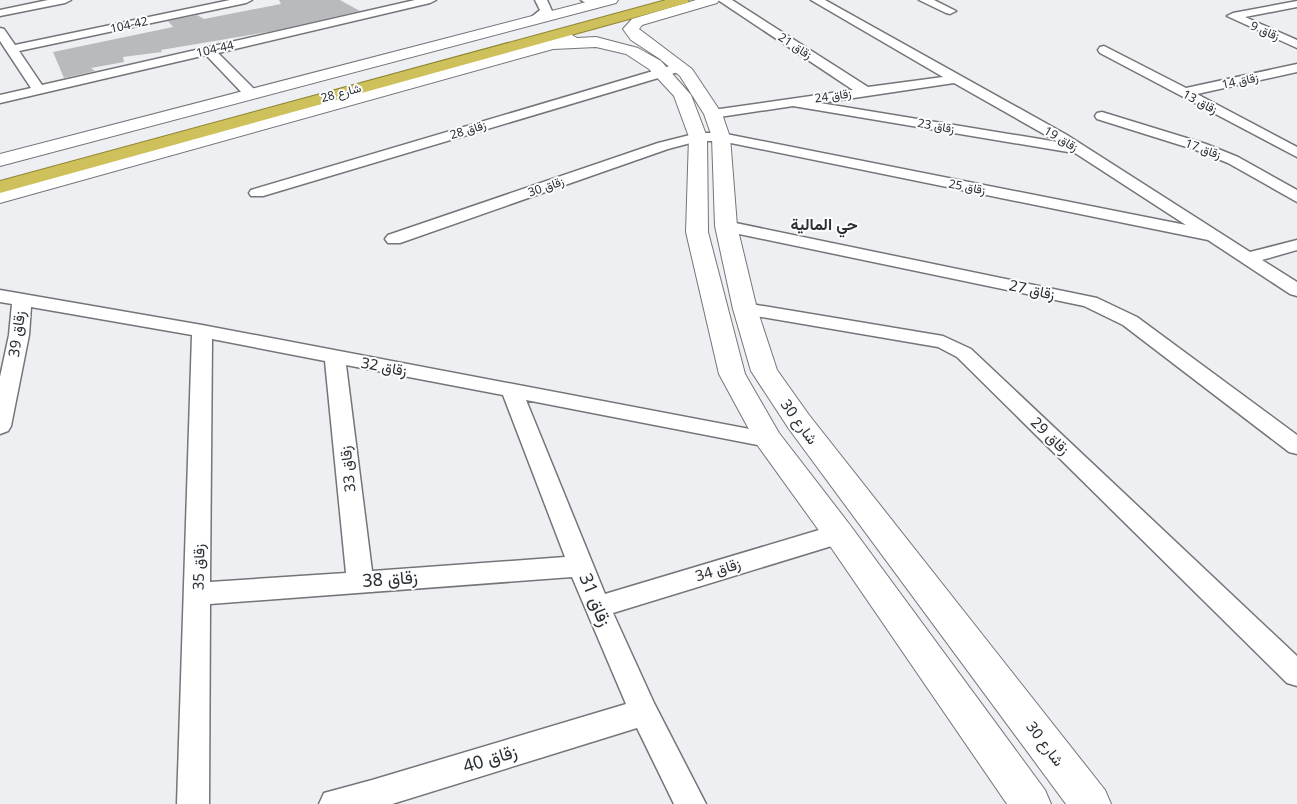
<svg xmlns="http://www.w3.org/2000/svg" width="1297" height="804" font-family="'Noto Sans',Vazirmatn,sans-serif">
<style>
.building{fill:#b8babe}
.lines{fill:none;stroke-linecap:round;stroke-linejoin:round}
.minor-casing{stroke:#747579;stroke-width:3}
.secondary-casing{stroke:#747579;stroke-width:2}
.trunk-casing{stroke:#8e8330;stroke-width:2}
.minor{fill:#fff;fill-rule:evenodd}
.secondary{fill:#fff;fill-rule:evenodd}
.trunk{fill:#cec05a;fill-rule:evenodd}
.labels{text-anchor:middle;stroke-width:4;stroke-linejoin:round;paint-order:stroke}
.far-street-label{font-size:12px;fill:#2d2e2f;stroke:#fcfdff}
.street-label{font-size:15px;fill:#2d2e2f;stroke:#fcfdff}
.far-district-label{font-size:16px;font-weight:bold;fill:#2d2e2f;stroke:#fcfdff}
.near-street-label{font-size:18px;fill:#2d2e2f;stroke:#fcfdff}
</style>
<rect width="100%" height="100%" fill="#eeeff3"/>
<path class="building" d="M279 0H340L360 11 268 32 161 50 162 52 123 57 124 62 91 68 95 71 64 78 53 52 173 27 168 21 197 15 204 19 281 4Z"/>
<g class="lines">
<defs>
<path id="minor" d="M48 0H71L65 3 0 16V10Z
M230 0H252L246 3 19 51 42 85 415 0H436L430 3 218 53 256 91 258 94 256 97H246L206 55 0 103V95L31 88 0 41V28L4 29 15 45Z
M535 0H547L552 11 535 22 529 19 540 10Z
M581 0H614C607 6 588 6 581 0Z
M718 0H732L868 87 943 77 811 0H825L1067 135 1250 252 1297 240V250L1262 260 1297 282V296L1290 294 1208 240 721 141H698L668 149 400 243H388L385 239 388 235 658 143 698 133H721L1186 225 1072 151 1068 152 793 106 713 118 708 117 706 114 713 110 853 90ZM954 83 1058 142 820 103Z
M919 0H934L956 11 950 14 946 13Z
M1297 1V7L1245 17 1297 40V48L1227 16 1233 13Z
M1104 46 1186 88 1297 64V72L1197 94 1297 147V157L1100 53 1098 50 1100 47Z
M680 63 686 67 685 70 263 196H251L249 193 251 190Z
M1102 112 1206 144 1238 157 1297 190V202L1228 163 1196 150 1097 119 1095 116 1097 113Z
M726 221 1097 298 1137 317 1297 435V454L1289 452 1123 325 1084 306 720 230 718 226 720 222Z
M0 290 202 325 776 434 779 439 776 444 768 447 526 400 605 594 839 524 848 527 851 534 848 541 613 613 654 703 706 804H674L637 728 392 804H319L324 793 372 780 626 704 572 577 210 604 209 804H177L192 335 31 307 29 335 11 426 8 431 0 434V377L9 335 12 304 0 302ZM212 339 325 361 346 573 210 582ZM346 365 503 395 565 557 372 571Z
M745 303 943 336 971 349 1297 656V686L1287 683 957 357 938 347 738 313 736 309 738 305Z"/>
<path id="secondary" d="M594 0H618L616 3 0 166V154Z
M696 0H719L717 3 642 25 639 29 692 69 722 114 730 137 737 226 757 309 777 370 809 415 1105 790 1111 804H1066L789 429 751 371 733 309 715 226 712 137 704 114 680 76 660 59 631 40 623 29 632 19Z
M570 34 577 38 596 37 638 48 661 61 691 95 707 137 708 232 745 374 779 433 850 525 1045 790 1051 804H1007L828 543 758 446 719 374 686 232 689 137 674 96 649 69 626 54 596 47 553 49 0 203V191Z"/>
<path id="trunk" d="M666 0H689L687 3 0 193V181Z"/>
</defs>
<use href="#minor" class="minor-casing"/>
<use href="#secondary" class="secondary-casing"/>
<use href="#trunk" class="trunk-casing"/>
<use href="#minor" class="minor"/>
<use href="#secondary" class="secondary"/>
<use href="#trunk" class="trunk"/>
</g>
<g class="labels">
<g class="far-street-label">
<text transform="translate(129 25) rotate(-12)" y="4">104-42</text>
<text transform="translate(1265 31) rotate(23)" y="4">زقاق 9</text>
<text transform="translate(795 46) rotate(33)" y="4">زقاق 21</text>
<text transform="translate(215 49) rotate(-13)" y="4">104-44</text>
<text transform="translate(1240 81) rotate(-12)" y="4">زقاق 14</text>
<text transform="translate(341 93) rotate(-15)" y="4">شارع 28</text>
<text transform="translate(833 96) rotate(-8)" y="4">زقاق 24</text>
<text transform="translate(1200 102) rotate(28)" y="4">زقاق 13</text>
<text transform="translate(936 126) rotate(10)" y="4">زقاق 23</text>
<text transform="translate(468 130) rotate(-17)" y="4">زقاق 28</text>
<text transform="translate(1061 139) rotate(31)" y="4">زقاق 19</text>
<text transform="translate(1203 149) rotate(20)" y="4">زقاق 17</text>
<text transform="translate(546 187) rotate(-19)" y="4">زقاق 30</text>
<text transform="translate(967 187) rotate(11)" y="4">زقاق 25</text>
</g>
<g class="street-label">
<text transform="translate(1032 290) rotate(12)" y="5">زقاق 27</text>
<text transform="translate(17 334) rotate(-82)" y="5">زقاق 39</text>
<text transform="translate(384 367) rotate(11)" y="5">زقاق 32</text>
<text transform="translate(799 422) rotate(54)" y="5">شارع 30</text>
<text transform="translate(1050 436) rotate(44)" y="5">زقاق 29</text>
<text transform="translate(348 469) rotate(-96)" y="5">زقاق 33</text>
<text transform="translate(199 567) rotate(-89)" y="5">زقاق 35</text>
<text transform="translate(718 570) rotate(-17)" y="5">زقاق 34</text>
<text transform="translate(1045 744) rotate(53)" y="5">شارع 30</text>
</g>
<g class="far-district-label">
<text x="824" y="230">حي المالية</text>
</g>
<g class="near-street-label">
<text transform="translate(390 579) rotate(-4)" y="6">زقاق 38</text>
<text transform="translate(595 600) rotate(68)" y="6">زقاق 31</text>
<text transform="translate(490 759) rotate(-17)" y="6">زقاق 40</text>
</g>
</g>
</svg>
